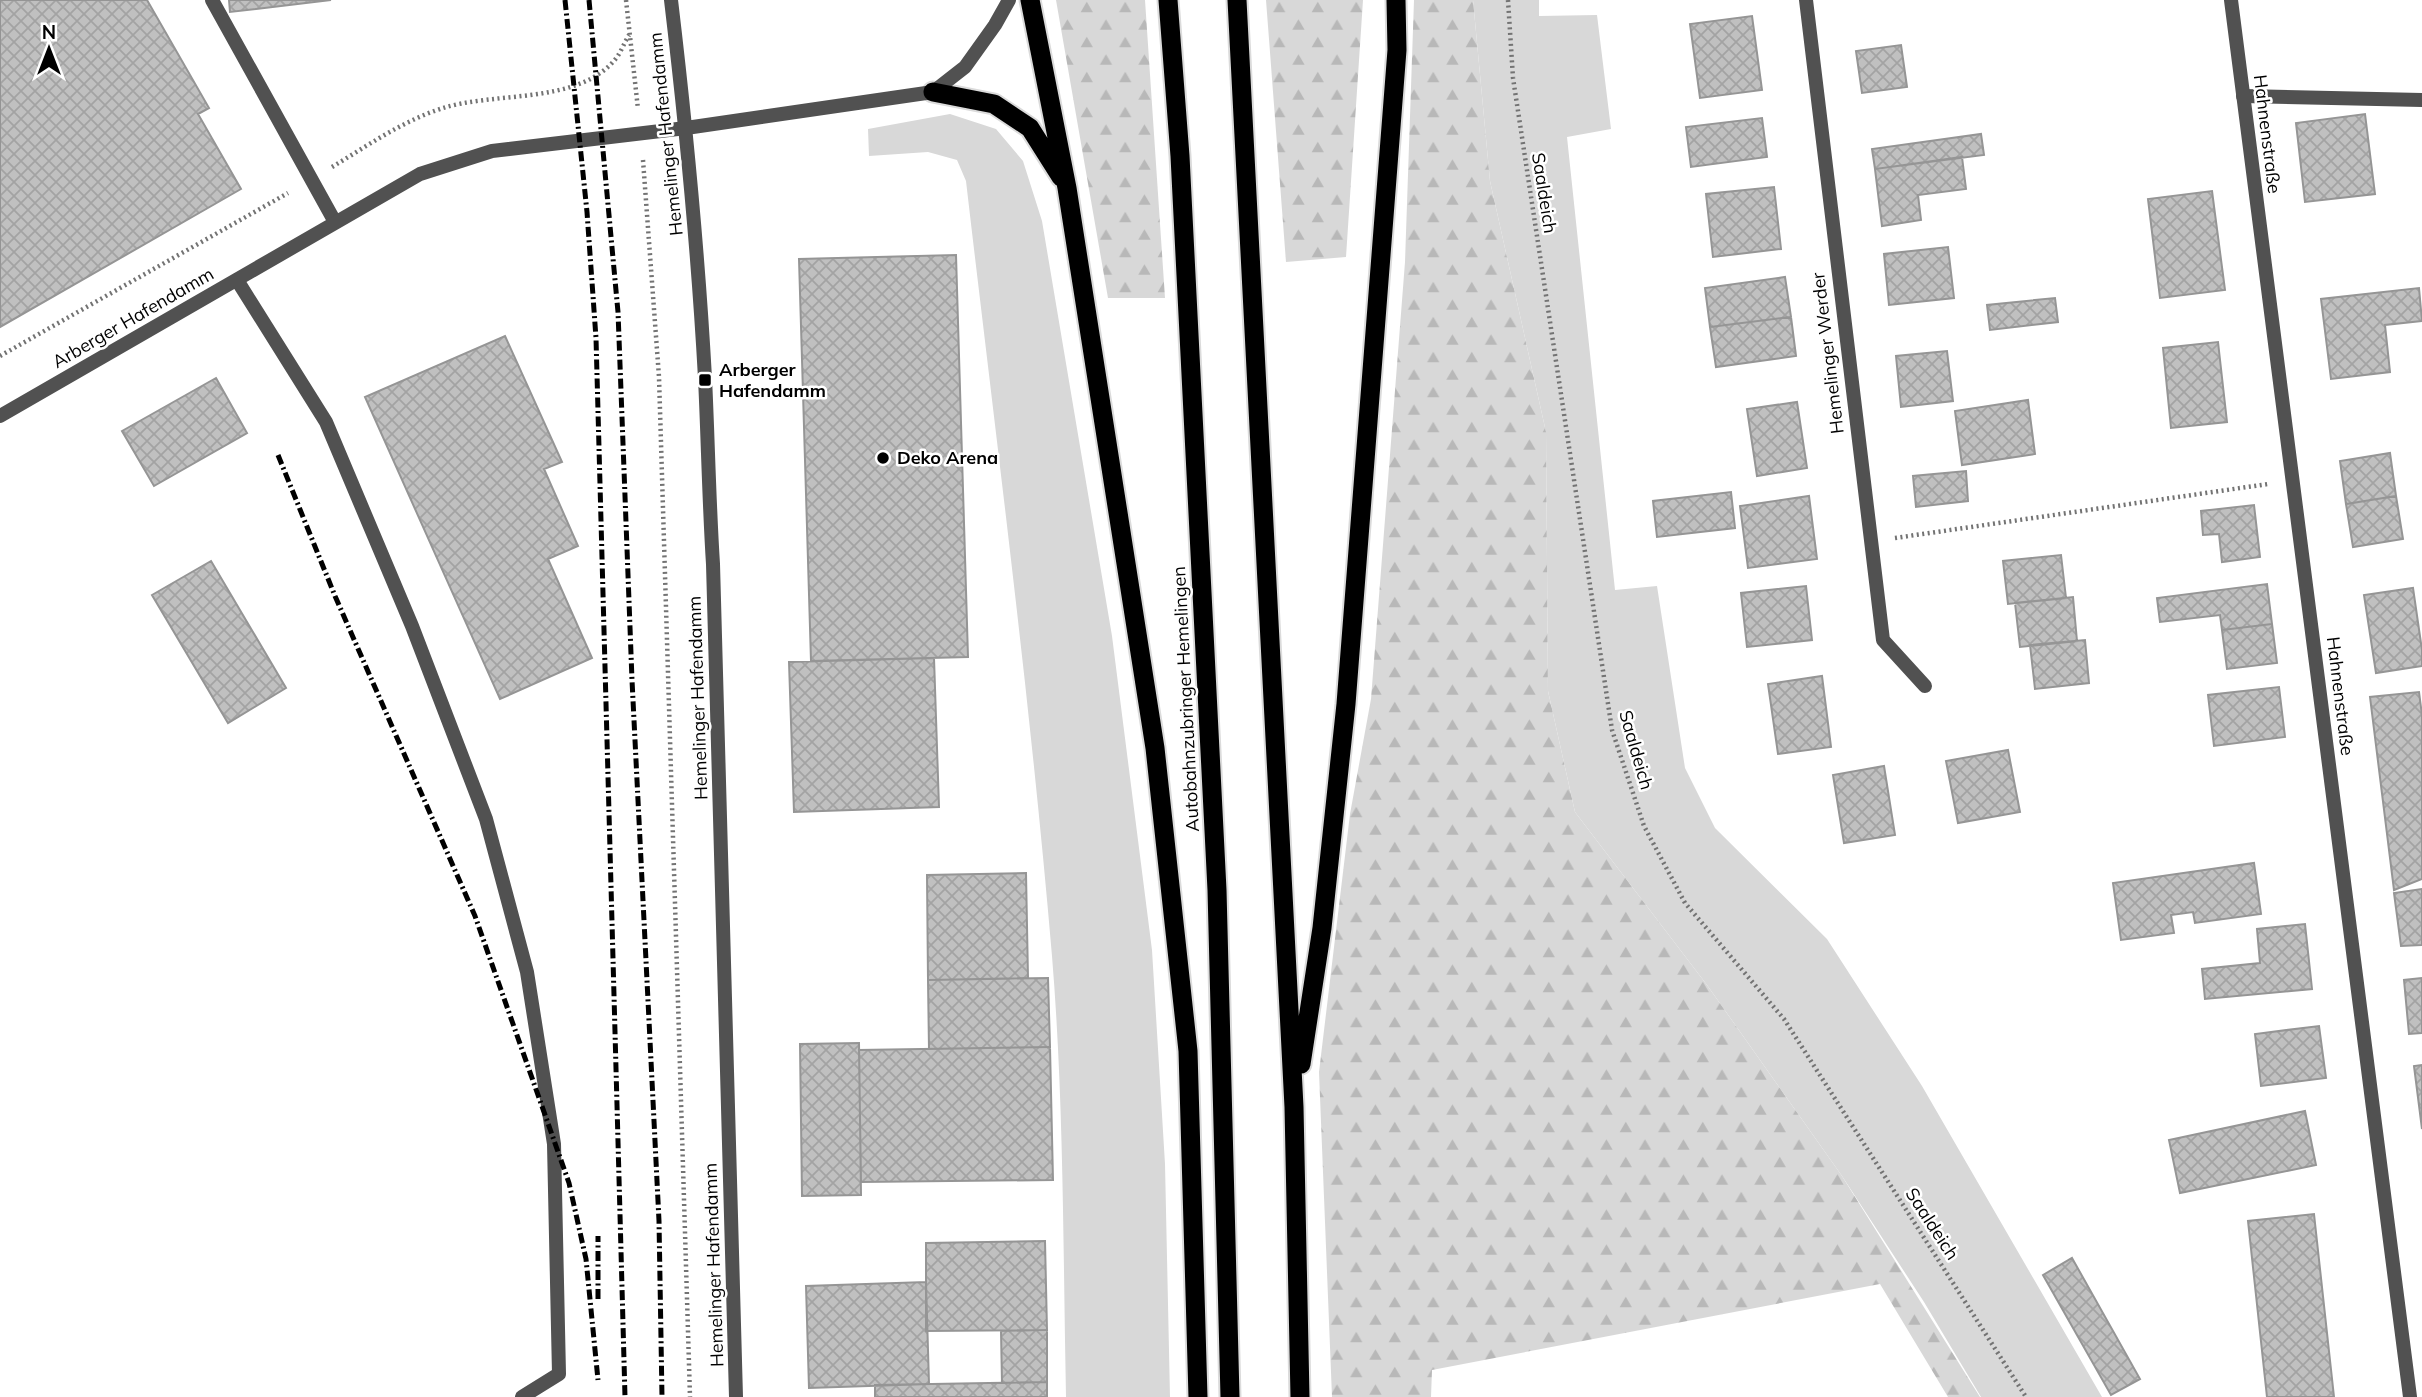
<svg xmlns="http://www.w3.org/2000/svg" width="2422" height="1397" font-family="Mulish,sans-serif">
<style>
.grass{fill:#d8d8d8}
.forest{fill:url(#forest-firs)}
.building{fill:url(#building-cross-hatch);stroke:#959595;stroke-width:2}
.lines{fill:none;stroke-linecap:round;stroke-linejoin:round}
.trunk-casing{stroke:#dbdbdb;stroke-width:23}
.path{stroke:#737373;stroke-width:4.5;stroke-dasharray:2 3.5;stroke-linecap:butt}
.service{stroke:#515151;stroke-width:14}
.minor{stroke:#515151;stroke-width:14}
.tertiary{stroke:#515151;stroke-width:14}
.trunk{stroke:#000;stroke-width:19}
.rail{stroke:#000;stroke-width:5;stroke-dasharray:10 3.5 2 3.5;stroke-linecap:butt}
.poi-dot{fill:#000;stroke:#fff;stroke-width:2.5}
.labels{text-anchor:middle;stroke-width:5;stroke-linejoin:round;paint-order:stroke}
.street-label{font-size:18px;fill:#000;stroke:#fff}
.poi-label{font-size:18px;font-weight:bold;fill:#000;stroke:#fff;text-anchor:start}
</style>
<defs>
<pattern id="forest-firs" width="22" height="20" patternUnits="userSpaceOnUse" patternTransform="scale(1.75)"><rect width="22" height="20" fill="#d8d8d8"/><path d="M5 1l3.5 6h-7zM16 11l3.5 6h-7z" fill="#b8b8b8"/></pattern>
<pattern id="building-cross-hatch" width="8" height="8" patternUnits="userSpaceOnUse" patternTransform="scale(1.75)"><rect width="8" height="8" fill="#c0c0c0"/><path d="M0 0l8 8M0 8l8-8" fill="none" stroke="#a3a3a3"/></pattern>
</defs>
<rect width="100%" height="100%" fill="#fff"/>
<path class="grass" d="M1473 0H1539V16L1597 15 1611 129 1567 137 1615 590 1657 586 1685 768 1715 828 1827 939 1922 1086 2102 1397H1981L1924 1302 1842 1176 1707 985 1575 812 1548 691 1546 432 1490 181Z
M950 114 996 129 1023 161 1042 221 1112 636 1152 950 1165 1164 1170 1397H1066C1063 1250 1064 1102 1052 956 1030 697 996 439 966 181L957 160 928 152 869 156 868 129Z"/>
<path class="forest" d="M1056 0H1145L1165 298H1108Z
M1266 0H1363L1346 257 1286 262Z
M1414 0H1473L1490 181 1546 432 1548 691 1575 812 1707 985 1842 1176 1980 1397H1948L1880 1284 1432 1370 1431 1397H1332L1319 1072 1350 814 1371 699 1405 262Z"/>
<path class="building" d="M0 0H147L209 108 198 114 241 189 0 327Z
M229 0H331L230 12Z
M1752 16 1762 90 1700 98 1690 24Z
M1901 45 1907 87 1862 93 1856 51Z
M2365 114 2375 194 2305 202 2296 123Z
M1762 118 1767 157 1691 167 1686 127Z
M1981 134 1984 155 1875 169 1872 149Z
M1962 157 1966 189 1918 195 1921 220 1882 226 1875 169Z
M1774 187 1781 249 1713 257 1706 194Z
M2212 191 2225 290 2160 298 2148 199Z
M1948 247 1954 298 1889 305 1884 254Z
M956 255 968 657 811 661 799 259Z
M1785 277 1791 317 1710 327 1705 288Z
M2419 288 2422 321 2385 325 2390 372 2331 379 2321 299Z
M2055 298 2058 322 1990 330 1987 305Z
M1791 317 1796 356 1716 367 1710 327Z
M505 336 562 462 544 469 578 546 548 559 592 658 500 699 365 397Z
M2218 342 2227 422 2171 428 2163 348Z
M1947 351 1953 401 1901 407 1896 356Z
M216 378 247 433 154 486 122 431Z
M2028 400 2035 454 1962 465 1955 411Z
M1797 402 1807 468 1757 476 1747 409Z
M2390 453 2396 496 2346 504 2340 461Z
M1966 471 1968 501 1916 507 1913 476Z
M1731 492 1735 528 1657 537 1653 501Z
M1809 496 1817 559 1748 568 1740 506Z
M2396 496 2403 539 2353 547 2346 504Z
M2254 505 2260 557 2222 562 2219 534 2203 535 2201 511Z
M2061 555 2066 598 2008 604 2003 561Z
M211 561 286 688 228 723 152 595Z
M2267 584 2272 624 2222 630 2220 615 2160 622 2157 598Z
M1806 586 1812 640 1747 647 1741 593Z
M2413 588 2422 650V666L2376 673 2364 595Z
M2073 597 2077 641 2020 647 2015 603Z
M2272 624 2277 663 2227 669 2222 630Z
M2085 640 2089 683 2035 689 2030 645Z
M934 658 939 807 794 812 789 662Z
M1822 676 1831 747 1778 754 1768 684Z
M2279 687 2285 737 2214 746 2208 695Z
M2419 692 2422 715V879L2394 890 2370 697Z
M2008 750 2020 812 1958 823 1946 761Z
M1884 766 1895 835 1844 843 1833 775Z
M2254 863 2261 914 2195 923 2193 912 2171 915 2174 933 2121 940 2113 883Z
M1026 873 1028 978 928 980 927 875Z
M2422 889V945L2401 946 2394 893Z
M2305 924 2312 989 2205 999 2202 969 2260 963 2257 929Z
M1048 978 1050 1047 929 1049 928 980Z
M2422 978V1033L2409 1034 2404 980Z
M2319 1026 2326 1078 2261 1086 2255 1034Z
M859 1043 861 1195 802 1196 800 1044Z
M1050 1047 1053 1180 861 1182 859 1050Z
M2422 1065V1129L2414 1066Z
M2305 1111 2316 1165 2180 1193 2169 1140Z
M2314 1214 2334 1397H2267L2248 1221Z
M1045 1241 1047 1330 926 1331V1243Z
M2072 1258 2140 1379 2111 1395 2043 1275Z
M926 1282 929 1384 809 1388 806 1286Z
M1047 1330V1382L1002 1383 1001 1331Z
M1047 1382V1397H875V1385Z"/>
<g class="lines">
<defs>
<path id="trunk" d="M1030 0 1067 188 1155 748 1188 1051 1198 1397
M1168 0 1180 156 1217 890 1230 1397
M1237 0 1294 1107 1300 1397
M933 92 994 104 1030 128 1061 177
M1301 1064 1322 928 1346 704 1397 50 1396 0"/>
</defs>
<use href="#trunk" class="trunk-casing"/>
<path class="path" d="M626 0 638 109
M1508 0 1513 78 1612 730 1644 826 1685 903 1784 1019 2026 1397
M643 160 659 377 690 1397
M332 167C367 146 401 122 440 109 493 91 573 105 613 62 620 55 624 43 629 35
M0 356 288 193
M1895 538 2268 484"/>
<path class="service" d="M212 0 335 222
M2243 96 2422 100"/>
<path class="minor" d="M1806 0 1883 640 1925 686
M2231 0 2410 1397
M237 280 326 422 412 626 486 819 527 972 554 1144 559 1374 522 1397
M0 416 420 174 492 151 686 128"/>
<path class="tertiary" d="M671 0C686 126 698 251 705 378 708 440 709 502 713 564L736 1397
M686 128 933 92 965 67 995 25 1009 0"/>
<use href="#trunk" class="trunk"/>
<path class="rail" d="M565 0 587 212 596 338 625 1397
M589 0 618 312 632 680 659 1221 662 1397
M278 455 335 596 475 916 569 1183 586 1259 598 1380
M598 1299V1236"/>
</g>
<g class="poi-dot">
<rect x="698" y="373" width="14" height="14" rx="3.5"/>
<circle cx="883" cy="458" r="7"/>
</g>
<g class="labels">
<g class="street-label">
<text transform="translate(666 134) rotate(-96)" y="6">Hemelinger Hafendamm</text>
<text transform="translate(2267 134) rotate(83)" y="6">Hahnenstraße</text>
<text transform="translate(1544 193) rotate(81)" y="6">Saaldeich</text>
<text transform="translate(133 318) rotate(-30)" y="6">Arberger Hafendamm</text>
<text transform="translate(1828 353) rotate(-97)" y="6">Hemelinger Werder</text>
<text transform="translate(2340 696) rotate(83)" y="6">Hahnenstraße</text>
<text transform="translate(698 698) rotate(-92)" y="6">Hemelinger Hafendamm</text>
<text transform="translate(1186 699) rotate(-93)" y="6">Autobahnzubringer Hemelingen</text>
<text transform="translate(1636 750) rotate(74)" y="6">Saaldeich</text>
<text transform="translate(1932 1224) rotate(57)" y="6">Saaldeich</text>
<text transform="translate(714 1265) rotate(-92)" y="6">Hemelinger Hafendamm</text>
</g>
<g class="poi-label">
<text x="719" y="376">Arberger<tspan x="719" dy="21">Hafendamm</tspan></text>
<text x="897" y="464">Deko Arena</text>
</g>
</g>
<g transform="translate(49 49)" stroke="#ffffff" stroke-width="5" paint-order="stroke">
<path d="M0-5L12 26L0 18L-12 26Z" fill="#000000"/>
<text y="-10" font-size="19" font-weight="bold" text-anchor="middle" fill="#000000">N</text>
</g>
</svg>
